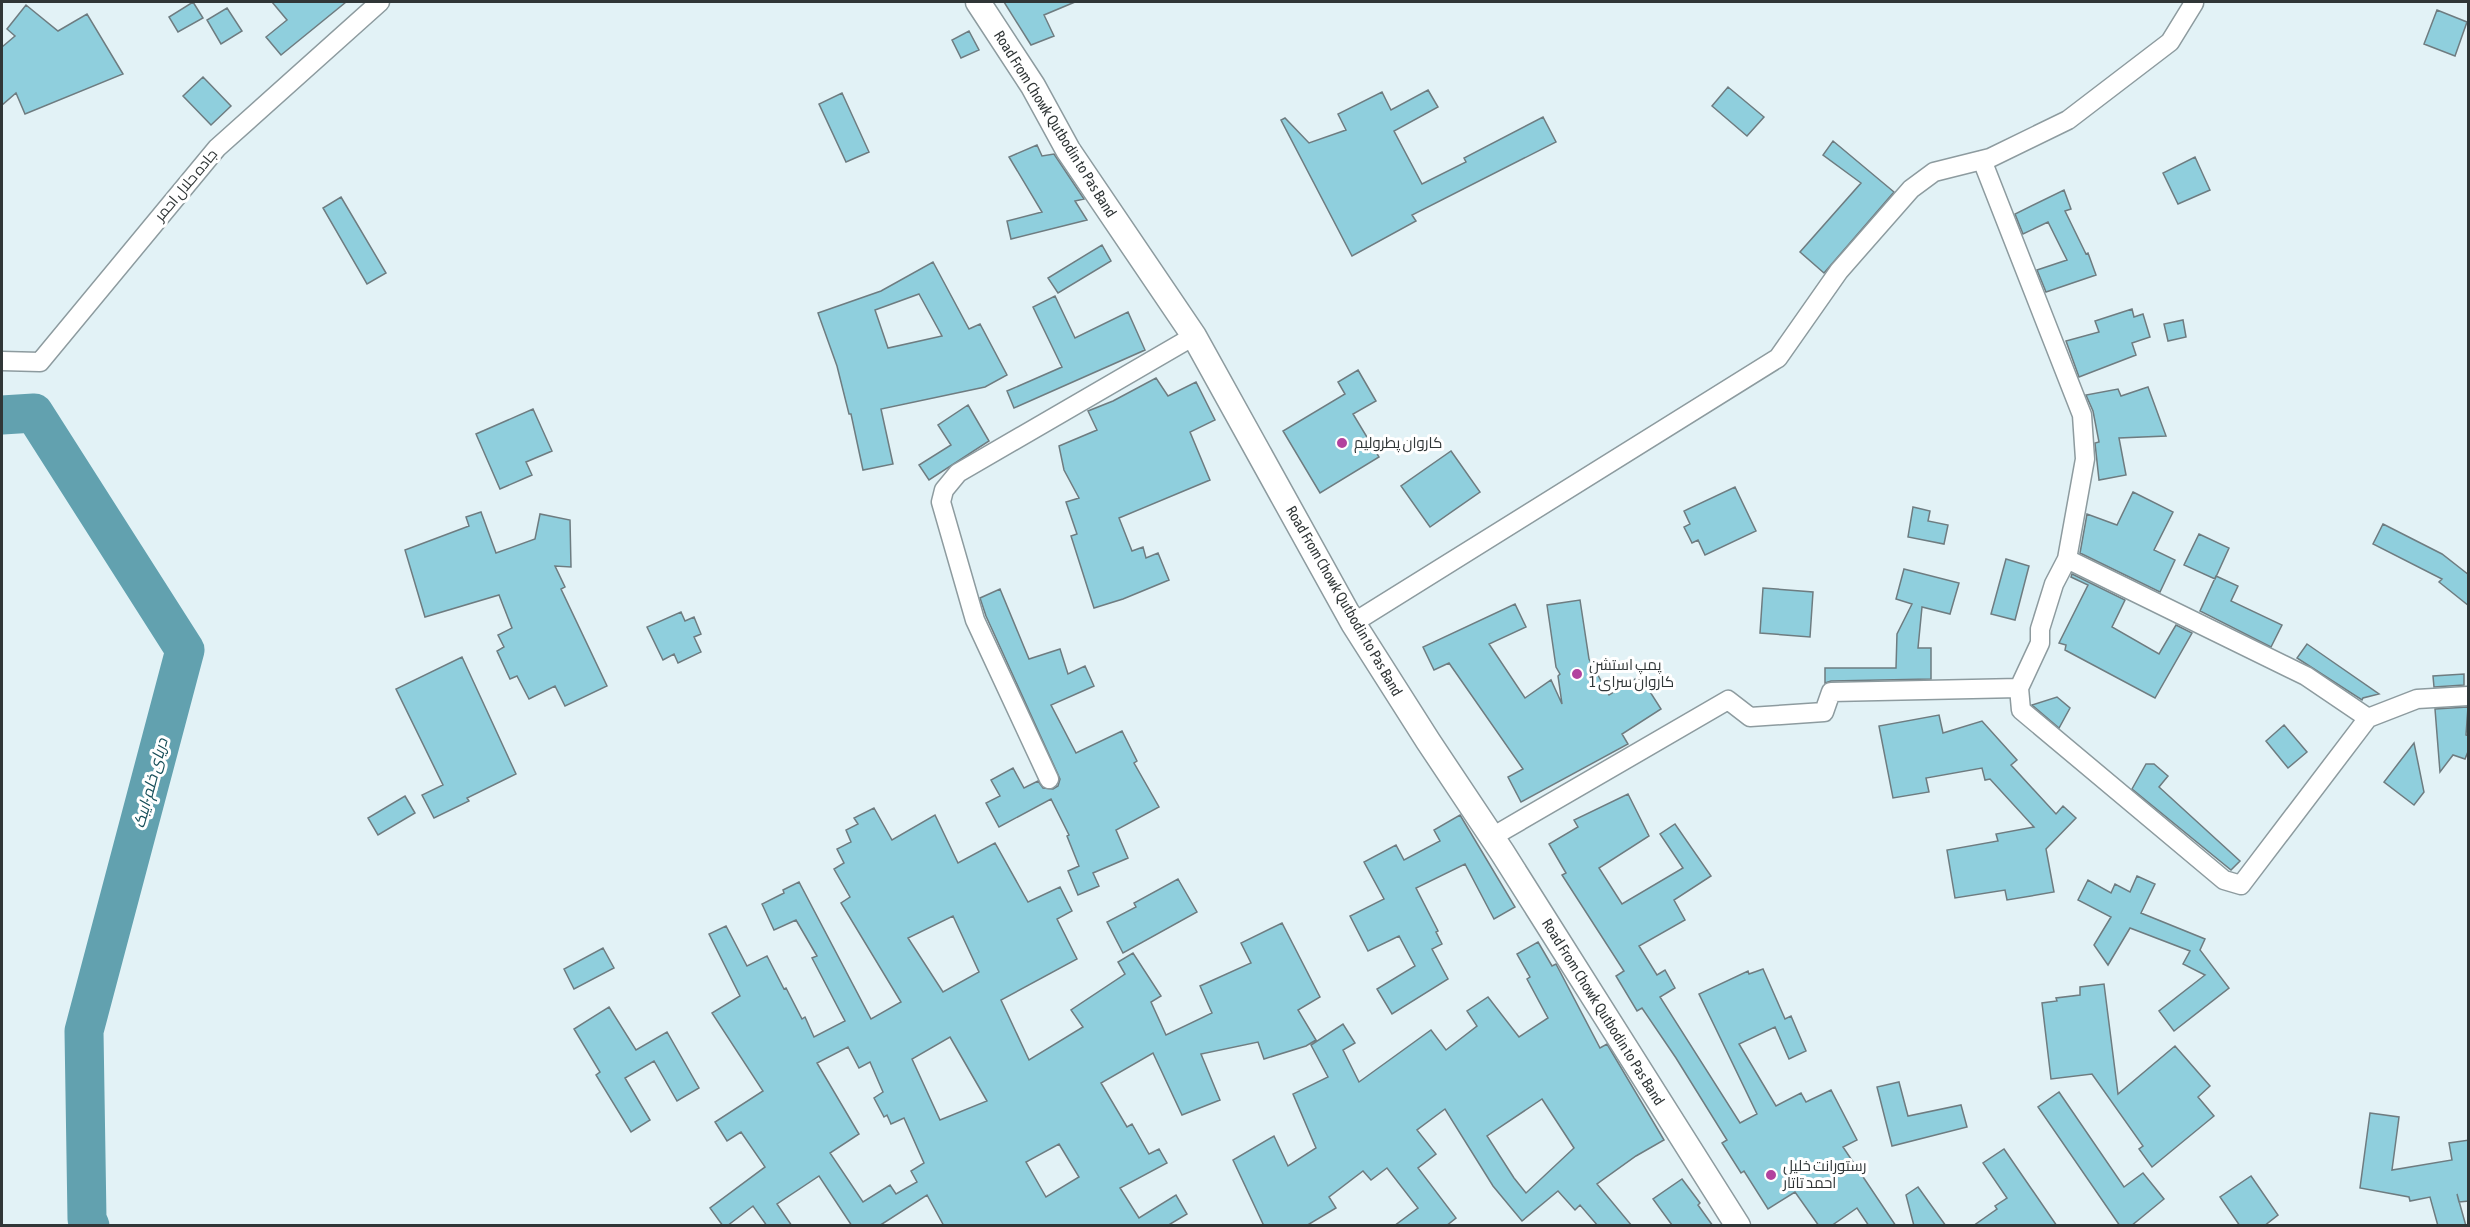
<svg xmlns="http://www.w3.org/2000/svg" width="2470" height="1227" font-family="'Asap Condensed',Cairo,sans-serif">
<style>
.lines{fill:none;stroke-linecap:round;stroke-linejoin:round}
.river{stroke:#62a1af;stroke-width:39}
.building{fill:#8fcfdd;stroke:#6e7c80;stroke-width:1.5;fill-rule:evenodd}
.street-casing{stroke:#8d9b9f;stroke-width:21}
.secondary-casing{stroke:#8d9b9f;stroke-width:27}
.street{stroke:#fff;stroke-width:18}
.secondary{stroke:#fff;stroke-width:24}
.poi-dot{fill:#b2429e;stroke:#fff;stroke-width:2}
.labels{text-anchor:middle;stroke-width:6;stroke-linejoin:round;paint-order:stroke}
.street-label{font-size:15px;fill:#303637;stroke:#fff}
.poi-label{font-size:15px;fill:#303637;stroke:#fff;text-anchor:start}
.water-label{font-size:16px;font-style:italic;fill:#154d58;stroke:#fff}
</style>
<rect width="100%" height="100%" fill="#e2f2f6"/>
<g class="lines">
<path class="river" d="M2 415 34 413 185 650 84 1031 87 1219 90 1226"/>
</g>
<path class="building" d="M193 2 203 18 178 32 169 17Z
M272 2H346L281 55 266 37 287 20Z
M1004 2H1075L1044 15 1054 36 1031 45Z
M26 5 58 31 87 14 123 74 25 114 16 93 2 105V47L15 36 7 29Z
M227 8 242 31 221 44 207 20Z
M2437 10 2467 22 2455 56 2424 44Z
M969 31 979 50 961 58 952 40Z
M203 77 231 106 211 125 183 96Z
M1728 87 1764 117 1747 136 1712 106Z
M1428 90 1438 107 1394 131 1422 184 1466 162 1464 158 1543 117 1556 142 1412 215 1416 221 1352 256 1281 120 1285 118 1309 143 1346 130 1338 114 1382 92 1391 110Z
M842 93 869 152 846 162 819 104Z
M1833 141 1894 192 1824 273 1800 252 1861 183 1823 155Z
M1037 145 1042 156 1054 154 1084 199 1075 201 1087 220 1011 239 1007 221 1042 212 1009 157Z
M2195 157 2210 190 2178 204 2163 173Z
M2064 190 2071 209 2065 211 2086 254 2088 253 2096 275 2046 292 2037 270 2067 260 2048 222 2023 234 2015 214Z
M341 197 386 273 367 284 323 208Z
M1102 245 1111 261 1058 293 1048 278Z
M933 262 969 329 980 324 1007 375 985 387 881 409 893 464 863 470 851 414H849L837 366 818 313 881 291ZM919 294 942 336 888 348 875 310Z
M1055 296 1075 338 1128 312 1145 350 1014 408 1007 391 1062 367 1033 307Z
M2132 309 2134 317 2143 314 2150 337 2132 343 2136 355 2079 377 2066 341 2099 332 2095 321Z
M2183 320 2186 337 2168 341 2164 324Z
M1358 370 1376 401 1353 414 1379 457 1320 493 1283 431 1345 394 1338 382Z
M1156 378 1168 396 1196 382 1215 420 1190 432 1210 480 1119 518 1132 551 1143 547 1146 558 1158 553 1169 580 1123 599 1094 608 1071 536 1077 534 1066 502 1079 498 1064 470 1059 446 1097 430 1088 411 1113 401Z
M2148 387 2166 436 2119 438 2126 475 2099 480 2095 443 2099 442 2093 411 2086 395 2118 389 2121 396Z
M968 405 989 441 929 480 919 465 951 445 938 425Z
M533 409 552 451 526 462 532 475 500 489 476 434Z
M1451 451 1480 492 1430 527 1401 486Z
M1735 487 1756 531 1705 555 1698 540 1692 543 1684 527 1690 524 1684 511Z
M2133 492 2173 512 2154 550 2175 560 2160 592 2080 553 2087 514 2117 525Z
M1913 507 1930 511 1928 521 1948 525 1944 544 1908 537Z
M481 512 496 553 535 539 540 514 570 520 571 567 555 566 565 587 561 589 607 686 565 706 555 686 529 699 517 676 510 679 497 651 504 647 498 635 512 628 499 595 425 617 405 550 469 526 466 517Z
M2383 524 2442 554 2469 575V606L2439 582 2442 579 2373 544Z
M2199 534 2229 548 2215 579 2184 565Z
M2006 559 2029 566 2015 620 1991 614Z
M1904 569 1959 583 1950 614 1922 607 1918 648H1931V679L1831 681 1825 683V668H1896L1897 634 1912 604 1896 599Z
M2072 574 2125 600 2112 627 2159 654 2176 625 2192 633 2155 698 2065 650 2066 645 2059 643 2088 585 2071 577Z
M2216 576 2238 586 2231 601 2282 625 2271 647 2200 611Z
M1763 588 1813 592 1810 637 1760 633Z
M1000 589 1029 659 1060 649 1068 674 1085 666 1094 686 1051 705 1076 753 1122 731 1137 761 1134 763 1159 807 1116 830 1128 858 1093 873 1099 886 1078 895 1068 871 1079 866 1067 836 1069 835 1051 799 999 827 986 803 1000 796 991 780 1013 768 1024 788 1038 781 1043 788 1053 789 1058 786 1060 779 986 616 980 598Z
M1580 600 1589 659 1609 695 1640 676 1661 709 1622 734 1628 744 1521 802 1508 777 1523 769 1449 663 1434 670 1423 647 1515 604 1526 627 1489 644 1525 698 1551 680 1562 704 1558 676 1560 674 1556 667 1547 605Z
M681 612 685 621 694 617 701 634 694 637 701 652 678 663 674 654 663 660 647 627Z
M2307 644 2379 694 2363 698 2362 700 2297 658Z
M462 657 516 774 467 798 469 801 434 818 422 795 443 785 396 689Z
M2464 674V685L2434 687 2433 676Z
M2057 697 2070 708 2059 728 2032 705Z
M2468 707 2466 735 2469 736V749L2465 759 2453 755 2440 772 2435 709Z
M1939 715 1943 733 1982 721 2017 760 2011 765 2056 814 2063 806 2076 818 2046 849 2054 892 2007 900 2005 890 1955 898 1947 850 1998 841 1996 834 2034 827 1990 779 1985 780 1982 768 1926 778 1929 792 1893 798 1879 726Z
M2284 725 2307 752 2288 768 2266 741Z
M2414 743 2424 792 2414 805 2384 782Z
M2146 764H2154L2168 776 2159 787 2240 861 2231 870 2132 789Z
M1628 794 1649 836 1599 868 1622 904 1683 868 1660 834 1675 824 1711 876 1674 900 1685 920 1639 946 1657 975 1665 970 1675 988 1660 997 1740 1123 1757 1114 1699 994 1748 971 1749 974 1763 969 1785 1019 1791 1016 1806 1051 1789 1059 1775 1027 1739 1044 1776 1106 1801 1093 1806 1102 1831 1090 1857 1140 1843 1147 1896 1226H1869L1857 1208 1831 1226H1819L1795 1192 1768 1209 1744 1171 1741 1173 1722 1143 1727 1140 1676 1058 1642 1008 1637 1011 1616 976 1624 971 1562 875 1566 873 1549 844 1578 827 1574 820Z
M405 796 415 813 378 835 368 818Z
M874 808 892 840 935 815 958 863 995 843 1028 902 1060 887 1072 911 1057 919 1077 959 1001 1000 1029 1060 1083 1027 1071 1010 1125 974 1118 962 1133 953 1161 996 1151 1002 1166 1035 1212 1013 1200 986 1251 963 1241 943 1282 923 1320 997 1298 1010 1316 1040 1306 1046 1264 1059 1258 1042 1201 1054 1220 1100 1182 1115 1153 1053 1101 1083 1127 1127 1132 1124 1149 1154 1159 1149 1167 1163 1120 1188 1139 1218 1176 1195 1187 1214 1167 1226H944L927 1195 879 1226H852L819 1176 777 1204 792 1226H767L753 1206 727 1226H723L710 1208 765 1167 741 1132 727 1141 715 1122 763 1091 712 1013 740 996 709 934 726 926 747 966 767 956 784 989 786 988 802 1019 805 1017 814 1037 845 1021 812 958 817 956 796 920 774 930 762 904 784 893 783 890 799 882 871 1019 901 1002 841 903 850 897 834 869 844 863 837 849 851 842 846 830 858 824 854 818ZM953 916 979 972 943 992 908 938ZM950 1037 987 1101 940 1120 912 1059ZM848 1047 859 1068 870 1062 883 1092 874 1098 884 1117 887 1115 891 1124 904 1118 924 1163 911 1171 917 1182 896 1194 890 1185 863 1202 830 1153 859 1134 817 1063ZM1059 1144 1079 1177 1046 1197 1026 1162Z
M1460 815 1515 907 1494 919 1465 864 1416 888 1438 931 1436 932 1442 944 1432 949 1448 979 1392 1014 1377 989 1415 966 1399 936 1368 951 1350 916 1384 899 1364 862 1396 845 1404 860 1440 841 1434 830Z
M2137 876 2155 884 2141 913 2205 939 2200 950 2229 988 2174 1031 2159 1011 2205 975 2183 964 2190 951 2130 928 2108 965 2094 945 2111 917 2078 900 2088 880 2111 893 2115 884 2130 892Z
M1178 879 1197 912 1123 953 1107 922 1136 907 1134 903Z
M1538 942 1552 966 1556 964 1600 1048 1607 1044 1664 1140 1636 1156 1597 1184 1632 1226H1598L1580 1205 1575 1210 1558 1191 1522 1221 1493 1186 1445 1109 1417 1130 1436 1154 1418 1168 1456 1218 1446 1226H1394L1418 1208 1387 1168 1371 1180 1363 1171 1329 1197 1336 1208 1306 1226H1264L1233 1160 1274 1136 1288 1166 1316 1148 1293 1094 1328 1077 1311 1045 1343 1024 1355 1043 1343 1050 1359 1082 1431 1030 1446 1050 1477 1026 1467 1011 1488 997 1519 1037 1548 1018 1527 979 1530 977 1517 954ZM1542 1099 1574 1148 1526 1193 1514 1178 1487 1136Z
M603 948 614 968 574 989 564 969Z
M2104 984 2118 1094 2175 1046 2210 1086 2198 1097 2214 1116 2152 1167 2139 1149 2143 1146 2092 1074 2051 1079 2042 1003 2057 1001 2056 998 2080 995V987Z
M609 1007 636 1050 667 1032 699 1088 677 1101 654 1061 625 1078 650 1120 631 1132 596 1075 600 1072 574 1029Z
M1899 1082 1908 1116 1961 1105 1967 1127 1892 1146 1877 1087Z
M2059 1092 2124 1187 2143 1173 2164 1199 2131 1226H2120L2038 1107Z
M2370 1113 2399 1117 2392 1170 2452 1160 2449 1143 2469 1140V1201L2459 1202 2457 1194 2466 1226H2438L2430 1197 2410 1201 2409 1197 2360 1188Z
M2004 1149 2057 1226H1973L1997 1209 1995 1206 2007 1198 1983 1163Z
M2251 1176 2278 1215 2264 1226H2240L2220 1197Z
M1682 1179 1700 1203 1698 1205 1713 1226 1672 1225 1653 1199Z
M1918 1187 1946 1226H1914L1906 1195Z"/>
<g class="lines">
<defs>
<path id="street" d="M1982 160 2082 415 2085 459 2067 559 2054 584 2040 629V643L2019 688 2021 710 2224 880 2241 885 2368 718 2417 699 2468 696
M2 361 40 362 217 148 380 2
M2067 559 2306 676 2368 718
M1353 623 1778 358 1839 271 1911 189 1934 172 1990 158 2068 120 2170 42 2194 3
M1049 779 975 620 941 502 944 490 958 473 1194 336
M1492 837 1728 700 1750 717 1824 712 1831 692 2019 688"/>
<path id="secondary" d="M978 2 1033 86 1068 150 1194 336 1353 623 1428 741 1502 852 1738 1226"/>
</defs>
<use href="#street" class="street-casing"/>
<use href="#secondary" class="secondary-casing"/>
<use href="#street" class="street"/>
<use href="#secondary" class="secondary"/>
</g>
<g class="poi-dot">
<circle cx="1342" cy="443" r="6"/>
<circle cx="1577" cy="674" r="6"/>
<circle cx="1771" cy="1175" r="6"/>
</g>
<g class="labels">
<g class="street-label">
<text transform="translate(1055 124) rotate(58)" y="5">Road From Chowk Qutbodin to Pas Band</text>
<text transform="translate(186 185) rotate(-50)" y="5">جاده حلال احمر</text>
<text transform="translate(1344 601) rotate(60)" y="5">Road From Chowk Qutbodin to Pas Band</text>
<text transform="translate(1603 1012) rotate(58)" y="5">Road From Chowk Qutbodin to Pas Band</text>
</g>
<g class="poi-label">
<text x="1354" y="448">کاروان پطرولیم</text>
<text x="1589" y="670">پمپ استشن<tspan x="1589" dy="17">کاروان سرای 1</tspan></text>
<text x="1783" y="1171">رستورانت خلیل<tspan x="1783" dy="17">احمد تاتار</tspan></text>
</g>
<g class="water-label">
<text transform="translate(150 783) rotate(-75)" y="6">دریای خلم-ایبک</text>
</g>
</g>
<rect width="2470" height="1227" fill="none" stroke="#303637" stroke-width="6"/>
</svg>
